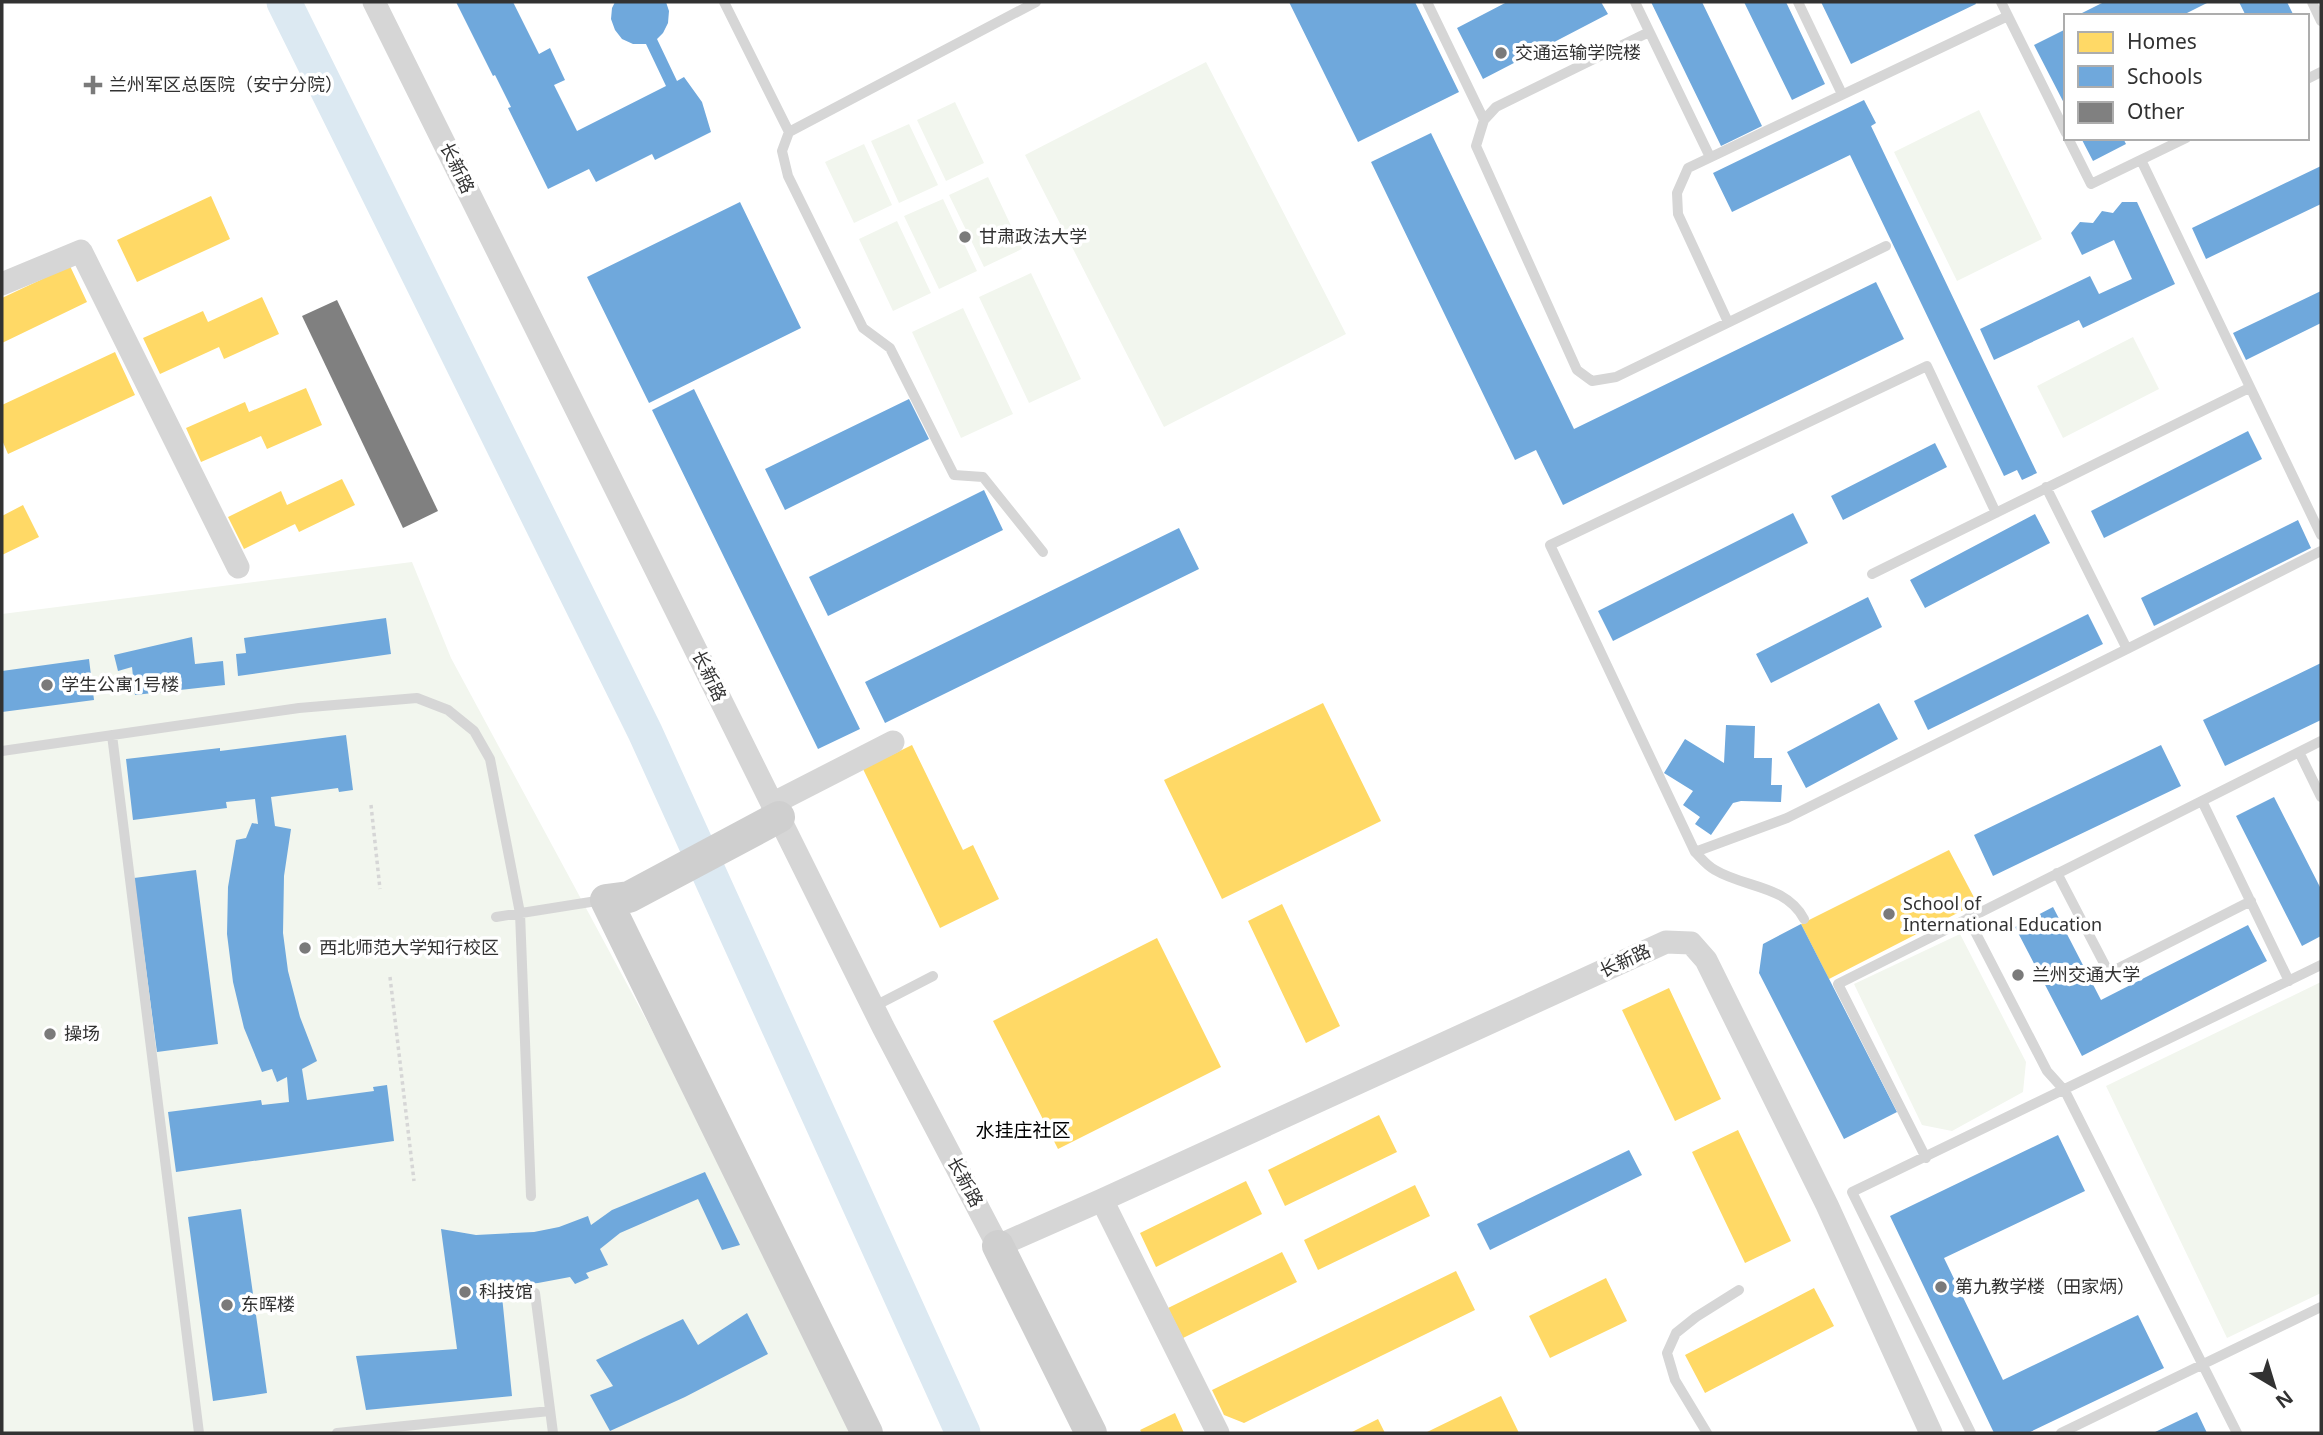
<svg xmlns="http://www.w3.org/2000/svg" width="2323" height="1435" font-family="'Noto Sans','Noto Sans SC',sans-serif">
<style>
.green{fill:#f2f6ee}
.homes{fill:#ffd966}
.schools{fill:#6fa8dc}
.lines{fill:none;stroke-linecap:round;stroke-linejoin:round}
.river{stroke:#dce9f2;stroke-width:35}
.building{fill:#808080}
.path{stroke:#d6d6d6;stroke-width:3.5;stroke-dasharray:3.5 3.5;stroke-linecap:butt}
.lane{stroke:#d6d6d6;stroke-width:10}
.street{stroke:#d6d6d6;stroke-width:23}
.secondary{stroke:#cfcfcf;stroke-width:32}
.poi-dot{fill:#7a7a7a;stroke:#fff;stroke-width:2.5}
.labels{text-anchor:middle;stroke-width:7;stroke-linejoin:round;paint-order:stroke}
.poi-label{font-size:18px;fill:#323232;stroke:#fff;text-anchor:start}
.street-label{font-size:18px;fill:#323232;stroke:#fff}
.neighbourhood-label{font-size:19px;fill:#000;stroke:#fff}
</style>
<rect width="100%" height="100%" fill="#fff"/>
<path class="green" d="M1206 62 1346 334 1164 427 1025 155Z
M955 102 984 163 946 181 917 120Z
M1979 110 2042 239 1957 281 1894 152Z
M909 124 938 185 899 203 871 141Z
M864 144 892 205 854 223 825 162Z
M988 177 1022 249 984 267 949 195Z
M943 199 977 271 939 289 904 216Z
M897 221 931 293 893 311 859 239Z
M1031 273 1081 379 1029 403 979 297Z
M963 308 1013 414 961 438 912 332Z
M2133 337 2159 389 2063 438 2037 386Z
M412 562 451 658 764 1238 853 1433H2V614Z
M1960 934 2026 1062 2023 1092 1952 1131 1922 1125 1854 984Z
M2321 982V1293L2227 1338 2106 1086Z"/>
<path class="homes" d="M211 196 230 239 137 282 117 240Z
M70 266 87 302 2 343V298Z
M262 297 279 334 224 359 219 347 160 374 143 338 203 311 208 322Z
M115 352 135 395 8 454 2 440V405Z
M306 388 322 425 267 449 261 436 201 462 186 428 245 402 249 412Z
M342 479 355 505 299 532 295 524 244 549 228 517 281 491 287 505Z
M23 505 39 537 2 555V516Z
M1323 703 1381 821 1222 899 1164 780Z
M912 745 963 850 973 845 999 899 940 928 863 769Z
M1949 850 1977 903 1829 979 1801 924Z
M1282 904 1340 1026 1306 1043 1248 921Z
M1157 938 1221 1067 1058 1149 993 1021Z
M1669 988 1721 1099 1675 1121 1622 1010Z
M1379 1115 1397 1152 1285 1206 1268 1170Z
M1738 1130 1791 1241 1745 1263 1692 1152Z
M1246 1181 1262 1214 1156 1267 1140 1233Z
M1415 1185 1430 1216 1318 1270 1304 1240Z
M1282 1252 1297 1282 1183 1338 1168 1308Z
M1456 1271 1475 1310 1244 1423 1224 1415 1212 1390Z
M1606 1278 1627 1321 1550 1358 1529 1316Z
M1814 1288 1834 1326 1705 1393 1685 1355Z
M1501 1396 1519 1433H1425Z
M1175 1413 1184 1433H1142L1140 1430Z
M1378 1419 1385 1433H1350Z"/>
<path class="schools" d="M456 2H513L539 54 550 48 565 80 554 85 577 131 666 86 646 44H633L622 39 615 30 611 19 612 8 615 2H666L669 11 668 23 663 33 657 39 677 81 684 77 702 102 711 132 655 160 652 154 596 182 589 169 548 189 508 108 511 107 495 75 493 76Z
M1289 2H1415L1459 92 1358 142Z
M1507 2H1601L1608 14 1483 79 1457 28Z
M1651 2H1702L1762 126 1721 146Z
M1744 2H1786L1825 84 1792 100Z
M1821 2H1975L1976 4 1851 64Z
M2104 2H2209L2181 16H2076Z
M2239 2H2287L2294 16H2246Z
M2066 29V107L2034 45Z
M1864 100 1876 123 1871 126 2037 473 2022 480 2017 470 2004 476 1850 155 1732 212 1713 173Z
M1431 133 1574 429 1876 282 1904 339 1563 505 1536 450 1515 460 1371 162Z
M2081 138H2123L2126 144 2093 161Z
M2321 166V204L2206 259 2192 228Z
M740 202 801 328 649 403 587 277Z
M2122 202H2137L2175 284 2083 328 2079 320 1994 360 1980 329 2090 276 2099 294 2132 279 2114 240 2082 255 2071 233 2080 222 2093 223 2102 211 2113 213Z
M2321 291V323L2246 360 2233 333Z
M694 389 860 729 818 749 652 410Z
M909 399 929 439 785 510 765 469Z
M2248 431 2262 459 2104 538 2091 511Z
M1935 443 1947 467 1843 520 1831 496Z
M984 490 1003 530 828 616 809 577Z
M1793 513 1808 543 1613 641 1598 611Z
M2035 514 2050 543 1925 608 1910 580Z
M2298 520 2311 548 2154 626 2141 598Z
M1179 528 1199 569 885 723 865 682Z
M1868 597 1882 627 1771 683 1756 654Z
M2088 614 2103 644 1928 730 1914 701Z
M386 618 391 654 238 676 236 654 246 653 244 638Z
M192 637 195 664 223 661 225 685 135 695 132 667 118 671 114 655Z
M89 659 94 700 2 712V671Z
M2321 663V720L2225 766 2203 720Z
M1879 703 1898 739 1806 788 1787 752Z
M1726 725 1755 726 1754 758H1772L1771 785H1782L1781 802 1741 801 1733 803 1711 835 1695 824 1700 817 1683 805 1693 791 1664 773 1685 739 1724 763Z
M346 735 353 790 339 792 338 788 271 797 275 826 291 829 284 876 283 933 288 971 300 1017 317 1061 302 1069 307 1100 374 1091 373 1087 387 1085 394 1141 176 1172 168 1112 261 1100 262 1105 289 1102 287 1077 277 1082 272 1069 262 1072 244 1028 233 982 227 934 228 887 236 840 246 838 252 823 258 824 255 799 226 802 227 808 133 820 126 759 220 748V751Z
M2161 745 2181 786 1993 876 1974 835Z
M2274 797 2321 889V936L2302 946 2236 816Z
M196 870 218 1044 157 1052 134 878Z
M2053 907 2101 1000 2248 925 2267 961 2082 1056 2015 927Z
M1801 924 1897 1112 1844 1139 1759 973 1763 944Z
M2058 1135 2085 1191 1944 1258 2003 1380 2138 1315 2164 1368 2028 1433H1994L1890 1216Z
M1629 1150 1642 1175 1490 1250 1477 1224Z
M705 1172 740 1245 722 1250 698 1199 620 1233 600 1249 608 1265 586 1273 589 1278 575 1284 570 1277 538 1283 480 1289 479 1298 502 1296 512 1396 366 1410 356 1356 457 1349 441 1229 476 1235 534 1232 559 1227 588 1216 591 1225 612 1210Z
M241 1209 267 1393 213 1401 188 1217Z
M747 1313 768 1354 685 1397 610 1431 590 1395 613 1386 596 1360 683 1319 698 1345Z
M2197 1412 2207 1433H2153Z"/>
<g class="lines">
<path class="river" d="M284 2 645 732 963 1433"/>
</g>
<path class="building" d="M337 300 438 511 403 528 302 316Z"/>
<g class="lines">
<path class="path" d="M371 805 380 889
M390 977 414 1181"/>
<path class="lane" d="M724 2 789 132 1036 2
M1427 2 1484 120
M1635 2 1710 157
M1798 2 1842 94
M2001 2 2066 133
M2312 2 2321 21
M1649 32 1496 107 1484 120 1476 146 1577 370 1592 381 1616 377 1886 246
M2307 79 2321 72
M789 132 782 151 788 176 863 328 890 348 954 475 983 477 1043 552
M2068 138 2091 184 2186 138
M2141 160 2321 535
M1728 322 1678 214 1677 193 1688 168 2008 16
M1996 513 1927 366 1550 545 1695 852 1787 818 2127 649 2046 487
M1872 574 2249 388
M2127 649 2321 551
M112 735 199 1433
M2 751 299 708 417 698 448 710 474 731 490 759 520 913 531 1196
M2299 752 2321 797
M2202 801 2289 981
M1695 852C1701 858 1707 866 1715 870 1745 888 1786 885 1804 919
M2057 873 2109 973 2251 901
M496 917 603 900
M1968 918 2047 1071 2065 1091 2237 1433
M873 1007 933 976
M1926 1158 1838 984 2321 741
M535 1293 553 1433
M337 1433 550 1411
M1707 1433 1675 1380 1667 1353 1676 1333 1696 1317 1739 1290
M1971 1433 1852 1192 2321 965
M2061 1433 2321 1307"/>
<path class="street" d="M374 2 883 1027 998 1246 1102 1200 1666 942 1691 943 1706 960 1827 1205 1931 1433
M2 284 81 251 238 567
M772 804 893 742
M1102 1200 1218 1433"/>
<path class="secondary" d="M779 817 629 897 606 900 867 1433
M998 1246 1091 1433"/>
</g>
<g class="poi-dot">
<circle cx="1501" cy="53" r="7"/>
<path d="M89.5 74.5h7v7h7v7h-7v7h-7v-7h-7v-7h7z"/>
<circle cx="965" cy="237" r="7"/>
<circle cx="47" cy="685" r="7"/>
<circle cx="1889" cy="914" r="7"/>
<circle cx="305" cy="948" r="7"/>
<circle cx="2018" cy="975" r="7"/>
<circle cx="50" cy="1034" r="7"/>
<circle cx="1941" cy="1287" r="7"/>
<circle cx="465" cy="1292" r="7"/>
<circle cx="227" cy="1305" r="7"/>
</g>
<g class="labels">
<g class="poi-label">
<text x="1515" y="59">交通运输学院楼</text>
<text x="109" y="91">兰州军区总医院（安宁分院）</text>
<text x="979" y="243">甘肃政法大学</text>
<text x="61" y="691">学生公寓1号楼</text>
<text x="1903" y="910">School of<tspan x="1903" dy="21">International Education</tspan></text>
<text x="319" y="954">西北师范大学知行校区</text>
<text x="2032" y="981">兰州交通大学</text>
<text x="64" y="1040">操场</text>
<text x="1955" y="1293">第九教学楼（田家炳）</text>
<text x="479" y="1298">科技馆</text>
<text x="241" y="1311">东晖楼</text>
</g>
<g class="street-label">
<text transform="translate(457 168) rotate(64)" y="6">长新路</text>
<text transform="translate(709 676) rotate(64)" y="6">长新路</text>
<text transform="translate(1625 961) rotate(-25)" y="6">长新路</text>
<text transform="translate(965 1182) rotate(62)" y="6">长新路</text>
</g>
<g class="neighbourhood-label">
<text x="1023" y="1137">水挂庄社区</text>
</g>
</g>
<rect width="2323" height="1435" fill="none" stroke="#323232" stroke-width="7"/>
<rect x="2064" y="14" width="245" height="126" fill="#ffffff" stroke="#adadad" stroke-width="2"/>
<rect x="2078" y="32" width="35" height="21" fill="#ffd966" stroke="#adadad" stroke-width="2"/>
<text x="2127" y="49" font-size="21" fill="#323232">Homes</text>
<rect x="2078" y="66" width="35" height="21" fill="#6fa8dc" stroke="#adadad" stroke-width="2"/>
<text x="2127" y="84" font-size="21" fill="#323232">Schools</text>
<rect x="2078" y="102" width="35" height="21" fill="#808080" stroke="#adadad" stroke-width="2"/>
<text x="2127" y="119" font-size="21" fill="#323232">Other</text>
<g transform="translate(2274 1386) rotate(142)" stroke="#ffffff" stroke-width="5" paint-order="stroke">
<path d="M0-5L12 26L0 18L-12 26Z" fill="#323232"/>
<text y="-10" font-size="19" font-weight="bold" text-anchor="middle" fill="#323232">N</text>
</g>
</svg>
